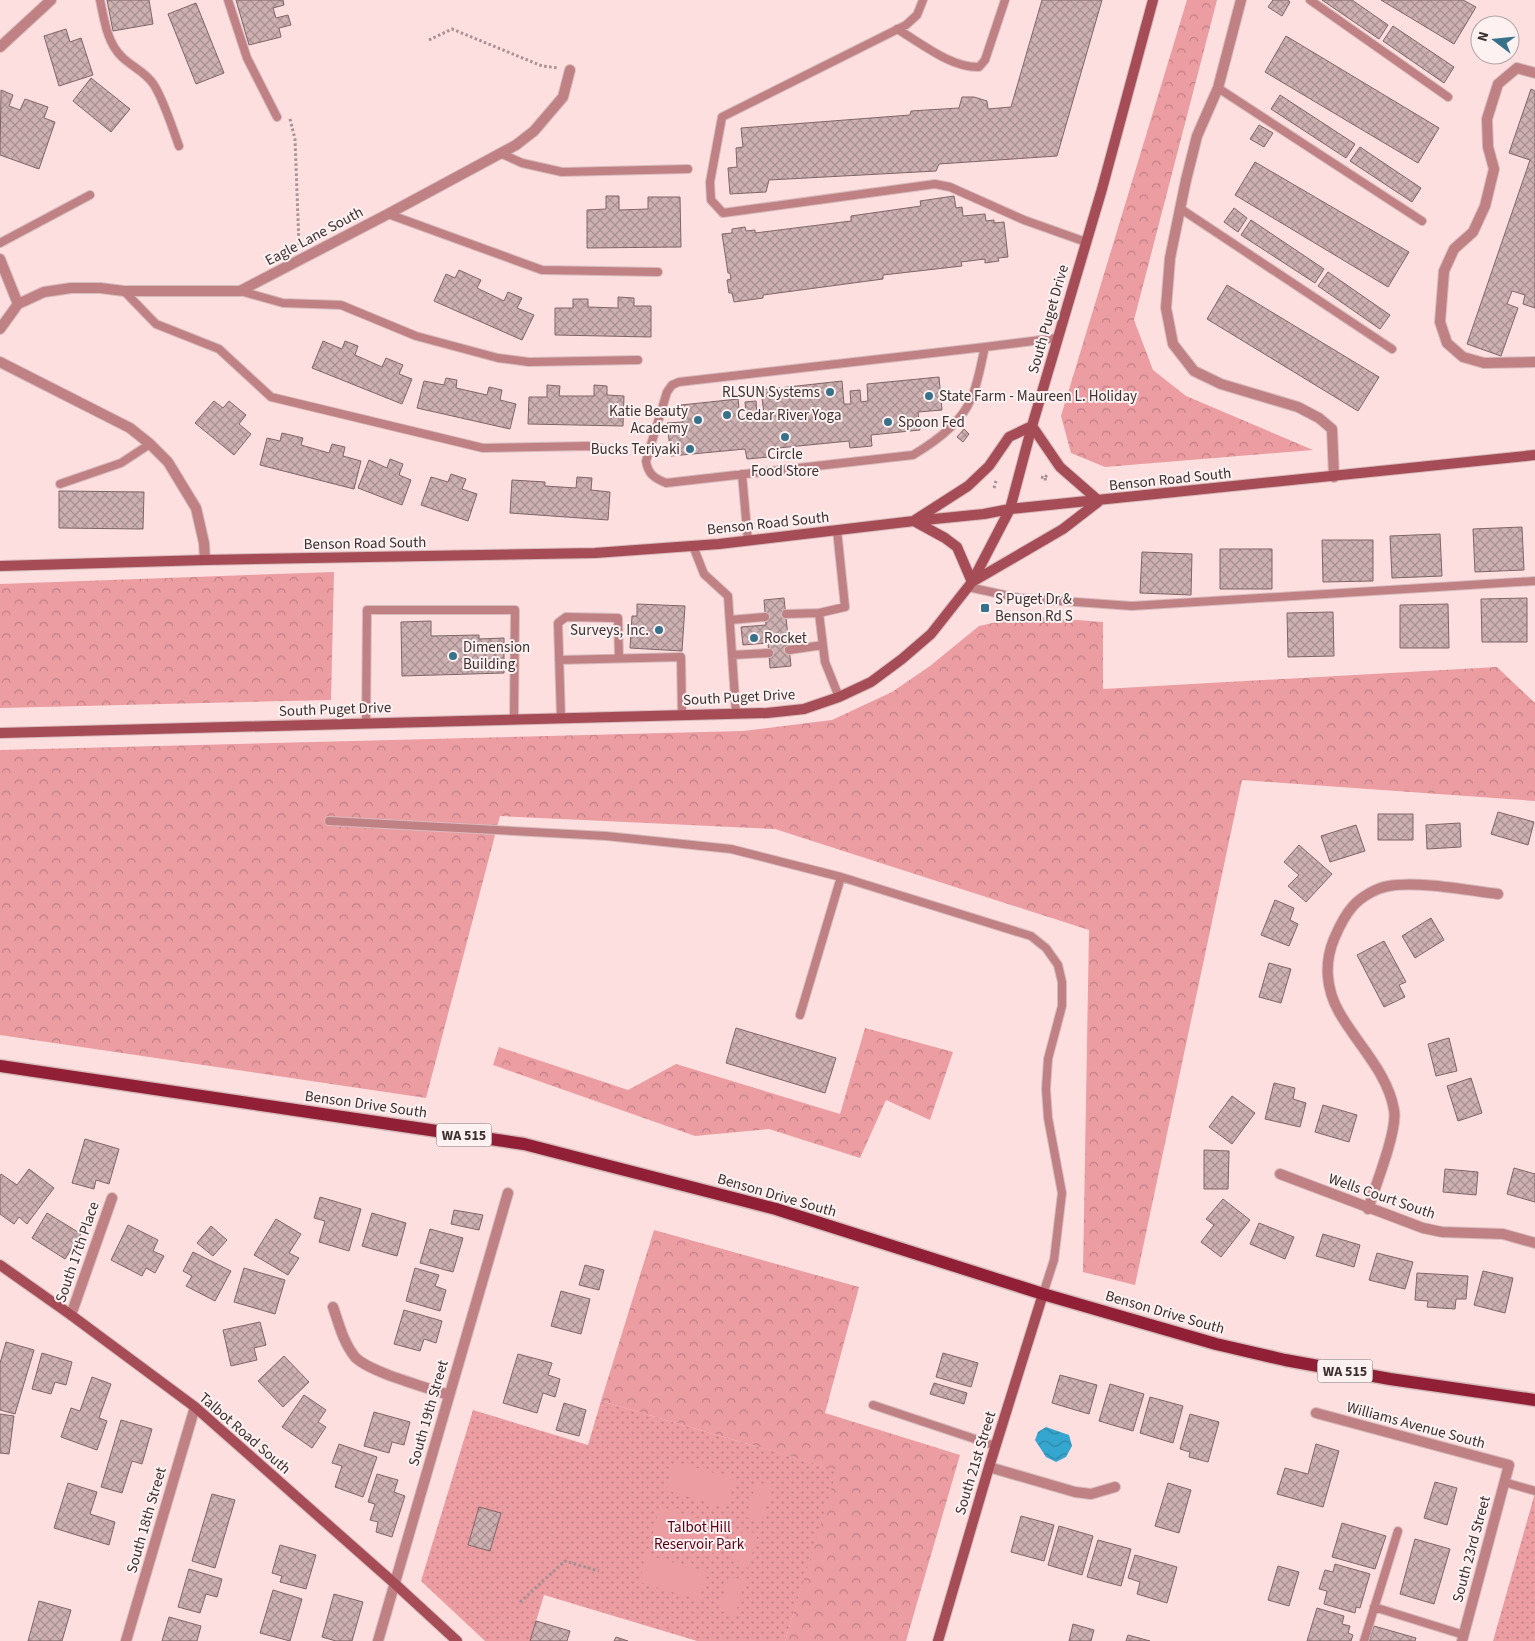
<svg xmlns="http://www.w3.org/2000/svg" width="1535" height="1641" font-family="'Source Sans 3',sans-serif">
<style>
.forest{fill:url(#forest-crowns)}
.park{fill:url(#park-dots)}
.garden{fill:#eb9da2}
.water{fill:url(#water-waves)}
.building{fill:url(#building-cross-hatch);stroke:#806567}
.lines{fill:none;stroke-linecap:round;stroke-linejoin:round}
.lane-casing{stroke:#d7bcbd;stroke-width:10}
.street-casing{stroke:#d7bcbd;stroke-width:12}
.secondary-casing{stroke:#d7bcbd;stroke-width:12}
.primary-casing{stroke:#d7bcbd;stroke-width:15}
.path{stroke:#a79091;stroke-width:3;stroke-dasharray:2.5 2.5;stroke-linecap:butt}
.lane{stroke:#c08185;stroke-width:8}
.street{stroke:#c08185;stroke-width:10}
.secondary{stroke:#a64c56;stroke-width:10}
.primary{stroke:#911f35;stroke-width:12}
.poi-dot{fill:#37728a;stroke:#fef1f2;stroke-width:2}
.labels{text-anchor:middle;stroke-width:4;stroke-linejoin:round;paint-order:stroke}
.shield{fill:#fef1f2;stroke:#766a6b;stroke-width:1}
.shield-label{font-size:14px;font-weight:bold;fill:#3c3031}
.street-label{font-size:15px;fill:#3c3031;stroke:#fef1f2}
.poi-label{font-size:15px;fill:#3c3031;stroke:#fef1f2;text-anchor:start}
.park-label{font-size:15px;fill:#550016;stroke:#fef1f2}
</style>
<defs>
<pattern id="forest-crowns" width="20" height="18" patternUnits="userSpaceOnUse" patternTransform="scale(1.25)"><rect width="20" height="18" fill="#eb9da2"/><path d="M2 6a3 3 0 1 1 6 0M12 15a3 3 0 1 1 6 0" fill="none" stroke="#c08085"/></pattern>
<pattern id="park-dots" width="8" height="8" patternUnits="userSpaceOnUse" patternTransform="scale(1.25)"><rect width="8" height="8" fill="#eb9da2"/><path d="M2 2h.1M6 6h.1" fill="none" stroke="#c08085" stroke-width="1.8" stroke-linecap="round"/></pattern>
<pattern id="water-waves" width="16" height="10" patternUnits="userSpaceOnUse" patternTransform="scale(1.25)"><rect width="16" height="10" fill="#35a6cf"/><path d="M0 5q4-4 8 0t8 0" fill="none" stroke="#2e88a9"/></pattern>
<pattern id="building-cross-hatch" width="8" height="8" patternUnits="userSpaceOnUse" patternTransform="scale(1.25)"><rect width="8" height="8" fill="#cdb0b1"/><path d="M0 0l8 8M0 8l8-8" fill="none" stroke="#a89091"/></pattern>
</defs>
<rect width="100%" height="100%" fill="#fedfe0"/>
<path class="forest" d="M1187 0H1217L1134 320 1153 370 1186 396 1313 450 1105 467 1071 453 1061 416Z
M334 572 331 700 0 708V584Z
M1024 616 1103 622V689L1497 667 1535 703V801L1242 780 1135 1285 1083 1272 1089 930 775 829 500 816 426 1098 0 1035V750L743 731 832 720 892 692 930 666 979 626Z
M865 1028 953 1052 930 1120 886 1100 860 1158 769 1129 695 1136 493 1065 499 1047 628 1090 676 1064 840 1114Z
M654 1230 859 1287 825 1413 960 1455 906 1641H785L836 1470 601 1401Z"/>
<path class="park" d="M601 1401 837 1470 785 1641H697L544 1595 530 1641H485L421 1581 473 1410 588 1445Z
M1535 1493V1641H1493Z"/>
<path class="garden" d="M674 1461 735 1479 726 1508 666 1490Z
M756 1483 772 1487 762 1521 746 1517Z
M660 1507 721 1525 713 1553 652 1536Z
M743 1530 758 1534 748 1568 733 1564Z
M647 1555 707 1572 699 1600 639 1582Z
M729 1576 745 1581 735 1615 719 1610Z"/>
<path class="water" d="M1046 1427 1069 1435 1072 1446 1066 1457 1056 1462 1046 1457 1035 1440 1038 1432Z"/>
<path class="building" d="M107 0H149L153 24 113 31Z
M236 0H283L284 5 273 8 276 18 288 15 291 25 279 28 281 37 249 45Z
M1042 0H1102L1057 156 939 164 936 171 769 180 766 192 730 194 728 168 737 167 736 148 743 147 741 128 910 115 911 111 959 108 962 97H974L987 101 988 109 1011 107Z
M1273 0H1288L1290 2 1282 16 1268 7Z
M1322 0H1352L1388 25 1379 39Z
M1381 0H1463L1476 7 1454 44Z
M196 3 224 73 196 84 168 14Z
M1393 26 1454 67 1444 83 1383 41Z
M66 29 70 42 81 38 93 75 59 86 44 36Z
M1286 36 1439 128 1418 163 1265 72Z
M91 78 130 109 111 132 73 101Z
M1531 89 1535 91V308L1523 304 1525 295 1512 291 1507 304 1518 308 1501 356 1467 344 1530 160 1509 153Z
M1 90 13 95 9 106 20 110 25 99 48 107 44 118 55 122 39 169 0 155Z
M1280 95 1355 144 1346 158 1271 109Z
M1259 125 1273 133 1264 147 1250 139Z
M1360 147 1421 188 1412 202 1350 161Z
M1255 162 1409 252 1388 287 1235 195Z
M606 196H619V210L648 209V197H680L681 247 587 248V210L606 209Z
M954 196 956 208 962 207 963 216 985 214 986 221 994 220V223L1004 222 1008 257 998 258 999 261 985 263V259L961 262 962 266 883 275V279L763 295V298L734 302 732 293H729L727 280 731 279 730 273H728L722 234 732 233V229L745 227 746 231 755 230V233L851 221V216L921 206 920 201Z
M1234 208 1247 218 1238 232 1224 222Z
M1251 220 1324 269 1315 283 1241 235Z
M459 270 481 280 477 288 504 301 508 292 522 298 517 308 534 315 522 340 434 301 446 274 455 278Z
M1328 272 1390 315 1380 329 1318 286Z
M1227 285 1379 377 1358 411 1207 319Z
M618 297 634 298V306H651V337L555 335V308H573V299H588V307L618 308Z
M323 341 342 349 345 341 358 346 355 355 382 367 386 358 403 365 399 374 412 379 402 404 312 368Z
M939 377 942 410 918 412 920 430 871 435 872 446 850 448 849 441 768 449 769 457 747 459 745 449 671 456 667 423 683 422 681 405 738 399 740 417 746 416 745 402 756 401 757 415 764 414 761 390 842 381 844 404H851L850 391 860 390 861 402 868 401 867 384Z
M446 378 457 380 456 388 487 395 489 387 502 390 500 400 516 404 510 429 417 408 424 381 444 385Z
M547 385 560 386 559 396H594V385L607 386V395L624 396 623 426 528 424 529 397H547Z
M214 401 223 408 229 401 246 415 239 424 251 434 234 455 195 423Z
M964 429 969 434 963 442 957 437Z
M282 433 303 438 301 445 329 453 332 444 345 447 343 456 361 461 354 489 260 465 267 438 280 441Z
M390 459 403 464 399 475 411 480 402 505 358 488 369 460 387 468Z
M451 474 466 479 462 489 477 494 468 521 421 505 431 477 448 482Z
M577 477 592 478 591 490 610 492 608 520 510 513 512 480 545 482V486L576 488Z
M59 491 144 492 143 529 59 528Z
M1522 527 1524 570 1475 572 1473 529Z
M1440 534 1442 576 1392 578 1390 536Z
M1322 540H1373V581L1323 582Z
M1220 549H1272V589H1220Z
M1142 552 1192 554 1191 595 1140 593Z
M784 598 791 666 770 668 768 643 743 645 741 627 766 625 764 600Z
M1527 598V642H1482L1481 599Z
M637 604 685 606 682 651 630 648 632 616H637Z
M1448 604 1449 648H1400V605Z
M1333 612 1334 656 1288 657 1287 613Z
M431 621V636L479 635V639L504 638V673L402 676 401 622Z
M1498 812 1534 822 1528 845 1491 834Z
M1378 814H1413V840H1378Z
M1460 823 1461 847 1427 849 1426 825Z
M1356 825 1365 851 1330 862 1321 836Z
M1299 845 1332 874 1306 902 1288 886 1299 875 1284 862Z
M1275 900 1294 908 1290 920 1298 924 1289 946 1261 935Z
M1431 918 1444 940 1415 958 1402 936Z
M1384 941 1406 982 1399 985 1405 997 1384 1007 1357 955Z
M1269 963 1291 969 1281 1003 1259 997Z
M736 1028 836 1058 825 1093 726 1063Z
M1449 1038 1457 1071 1436 1076 1428 1044Z
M1471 1078 1482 1113 1458 1121 1447 1086Z
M1274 1083 1295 1088 1293 1099 1306 1103 1300 1127 1265 1119Z
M1232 1096 1255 1113 1232 1144 1209 1127Z
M1323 1105 1357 1115 1349 1142 1315 1132Z
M85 1139 119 1149 109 1184 96 1180 94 1189 72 1183Z
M1204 1150 1229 1151 1228 1189H1204Z
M1514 1168 1535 1174V1202L1507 1194Z
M29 1169 54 1188 27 1224 19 1217 14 1224 0 1214V1176L1 1174 17 1185Z
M1445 1169 1478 1172 1476 1195 1443 1192Z
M320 1197 361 1209 349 1251 319 1242 325 1221 314 1218Z
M1223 1199 1250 1220 1221 1257 1201 1242 1214 1225 1206 1219Z
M454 1210 483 1215 479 1230 451 1224Z
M47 1213 81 1234 65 1259 32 1238Z
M372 1213 406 1223 397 1256 362 1246Z
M276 1219 301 1234 289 1253 299 1258 288 1275 254 1255Z
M1259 1223 1294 1237 1285 1259 1250 1244Z
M128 1225 158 1240 153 1251 164 1256 155 1273 146 1268 142 1276 111 1260Z
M211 1226 227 1240 213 1256 197 1243Z
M430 1229 463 1238 453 1272 420 1263Z
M1323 1234 1360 1245 1354 1267 1316 1256Z
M193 1252 231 1271 215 1301 186 1286 192 1276 183 1271Z
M1377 1253 1413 1262 1405 1289 1369 1280Z
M585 1265 604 1270 599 1290 579 1285Z
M244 1268 285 1280 275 1314 234 1302Z
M415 1268 439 1275 435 1286 446 1290 440 1311 406 1301Z
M1483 1271 1513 1278 1505 1313 1474 1305Z
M1417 1273 1468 1276 1466 1299H1456L1455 1309 1427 1307 1428 1301 1415 1300Z
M561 1291 590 1299 581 1334 551 1326Z
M404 1310 442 1321 436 1343 424 1339 420 1351 394 1344Z
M260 1322 266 1345 254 1348 257 1360 231 1366 223 1330Z
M6 1342 34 1350 15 1414 0 1410V1363Z
M42 1353 72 1362 66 1385 55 1382 51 1394 32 1389Z
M943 1353 978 1363 971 1387 936 1377Z
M518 1354 552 1363 548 1375 560 1379 555 1397 543 1393 537 1413 503 1403Z
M284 1356 309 1382 283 1407 258 1381Z
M1060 1375 1097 1385 1089 1414 1052 1403Z
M92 1377 111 1384 99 1418 107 1421 97 1450 61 1437 71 1408 80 1411Z
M934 1383 967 1393 964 1404 930 1394Z
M1110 1384 1144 1394 1133 1431 1099 1421Z
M304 1395 326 1410 318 1422 326 1427 312 1448 282 1427Z
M1150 1397 1183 1406 1173 1443 1140 1433Z
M564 1403 586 1410 579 1436 556 1430Z
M374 1412 410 1422 404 1445 392 1442 389 1453 364 1446Z
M0 1414 14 1416 9 1454 0 1453Z
M1190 1414 1219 1422 1208 1462 1189 1457 1190 1452 1180 1449Z
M121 1420 152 1429 142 1464 132 1461 122 1493 101 1487Z
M339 1444 377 1457 363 1497 335 1487 342 1466 332 1463Z
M1316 1444 1339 1451 1323 1507 1277 1494 1285 1468 1308 1474Z
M377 1474 398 1480 394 1492 405 1496 392 1537 376 1532 378 1522 370 1520 375 1504 368 1502Z
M1435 1482 1457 1488 1447 1525 1424 1518Z
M68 1483 97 1492 90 1514 115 1522 109 1545 54 1528Z
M1168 1483 1191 1490 1179 1533 1155 1526Z
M212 1494 235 1500 215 1568 192 1561Z
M479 1507 501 1513 490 1551 468 1545Z
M1021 1516 1054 1525 1044 1561 1011 1552Z
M1342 1523 1386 1536 1375 1569 1332 1557Z
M1059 1526 1093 1536 1082 1575 1048 1565Z
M1415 1539 1450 1549 1434 1604 1400 1594Z
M1098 1540 1131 1549 1121 1586 1087 1577Z
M280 1545 316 1555 306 1589 280 1582 282 1576 272 1573Z
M1135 1555 1177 1567 1167 1603 1137 1594 1140 1582 1128 1578Z
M1335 1564 1370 1574 1360 1608 1356 1607 1355 1613 1324 1604 1327 1591 1319 1589 1325 1570 1333 1572Z
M1278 1566 1299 1572 1289 1606 1268 1600Z
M189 1569 222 1579 217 1597 206 1594 200 1613 178 1607Z
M273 1590 302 1599 290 1641 260 1633Z
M334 1594 363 1602 352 1641H336L322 1637Z
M39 1601 71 1610 62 1641H28Z
M1317 1608 1344 1616 1342 1624 1350 1626 1348 1633 1353 1635 1351 1641H1307Z
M169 1617 201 1626 197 1641H162Z
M536 1621 570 1631 567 1641H530Z
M1073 1624 1094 1630 1091 1641H1069Z
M1374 1626 1416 1638 1415 1641H1369Z
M1128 1635 1150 1641H1126Z
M616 1637 628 1641H614Z"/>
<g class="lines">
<defs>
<path id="lane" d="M100 0C104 19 107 43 122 57 132 67 146 72 154 85 164 101 172 127 179 146
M228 0 247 58 277 117
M923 0 917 15 906 25 722 117 710 182 711 200 723 213 935 184 950 187 1024 220 1086 242
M1310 0 1448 97
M897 29C921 43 951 68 979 67L985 60 1005 0
M1218 88 1422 221
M500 153 522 163 562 172 688 169
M1181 209 1392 349
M388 214 542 270 658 272
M0 243 90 195
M124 291 156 324 219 349 271 397 483 448 588 446 618 451
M240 291 283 303 341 305 416 336 498 358 529 362 638 360
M985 347C981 363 978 384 971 399 961 423 935 442 913 455L666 483C654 478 648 474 646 461L667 392 672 385 679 382 985 347 1057 338
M742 474 748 541
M60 484 121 463 150 444
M837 530 845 607 819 613 825 662 839 697
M693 546 704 574 728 596 736 713
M968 587 1019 598 1132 606 1535 581
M786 614 819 613
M730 620 765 617
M789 650 823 645
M732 655 769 653
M559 660 681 657 682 715
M561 718 558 623 566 617 618 618 619 658
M366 723 367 610H515L514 719
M329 821 606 836 731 849 841 877 1031 936 1046 948 1058 965 1062 982V1006L1048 1059 1046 1089 1048 1118 1062 1193 1054 1260 1043 1294
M800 1015 841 877
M873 1405 996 1446
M1504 1482 1535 1491
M1374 1607 1464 1635
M1364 1641 1398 1531"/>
<path id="street" d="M1241 0 1218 88 1197 136 1186 180 1170 258 1166 308 1173 344 1194 371 1221 384 1298 407 1319 418 1332 429 1334 477
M0 47 51 0
M1535 73 1517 68 1498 84 1487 119 1488 147 1494 169 1485 206 1473 232 1454 249 1444 271 1440 322 1447 343 1463 357 1484 363 1535 362
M0 259 18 304
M0 329 18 304 44 292 71 288H100L124 291H240L388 214 516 145 534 131 563 97 570 70
M0 362 130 428 150 444 168 462 196 508 204 543 205 560
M1280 1174 1423 1228 1442 1232 1503 1234 1535 1243
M1368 1209C1375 1187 1398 1130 1394 1110 1388 1073 1357 1044 1339 1012 1326 989 1324 963 1334 939 1339 927 1344 916 1353 906 1361 897 1376 888 1389 886 1419 881 1466 890 1498 894
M333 1307C339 1324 343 1342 355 1357 369 1372 426 1387 448 1395
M71 1315 112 1198
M1316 1413 1509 1465 1462 1641
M989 1467 1075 1492 1091 1494 1115 1487
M126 1641 195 1407
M378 1641 508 1193"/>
<path id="secondary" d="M1032 426 1060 467 1099 501
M915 520 968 486 989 466 1009 437 1032 426
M914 521 945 538 957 547 972 582
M0 566 205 560 595 553 719 544 914 521 984 514 1010 509 1535 455
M972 582 1063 529 1098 502
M0 733 767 713 804 709 839 697 871 682 902 659 931 634 972 582 1010 509 1032 426 1102 189 1153 0
M0 1265 71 1315 195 1407 394 1583 457 1641
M938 1641 989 1467 1043 1294"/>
<path id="primary" d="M0 1066 524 1144 776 1209 1043 1294 1216 1344 1285 1360 1390 1379 1535 1400"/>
</defs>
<use href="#lane" class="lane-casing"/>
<use href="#street" class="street-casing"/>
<use href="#secondary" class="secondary-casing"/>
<use href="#primary" class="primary-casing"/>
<path class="path" d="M429 40 452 29 542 66 559 68
M290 119 295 139 299 245
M1041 477 1045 478 1048 473
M1045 478 1046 483
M994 488 996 481
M520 1602 565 1561 599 1571"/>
<use href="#lane" class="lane"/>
<use href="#street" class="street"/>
<use href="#secondary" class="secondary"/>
<use href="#primary" class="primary"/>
</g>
<g class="poi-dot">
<circle cx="830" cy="392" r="5"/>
<circle cx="929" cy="396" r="5"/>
<circle cx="727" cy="415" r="5"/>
<circle cx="698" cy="420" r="5"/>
<circle cx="888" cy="422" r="5"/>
<circle cx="785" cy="437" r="5"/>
<circle cx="690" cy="449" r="5"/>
<rect x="980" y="603" width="10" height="10" rx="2.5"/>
<circle cx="659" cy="630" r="5"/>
<circle cx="754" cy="638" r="5"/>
<circle cx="453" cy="656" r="5"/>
</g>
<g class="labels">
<g class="shield">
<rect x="436.5" y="1123.5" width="55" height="23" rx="4"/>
<rect x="1317.5" y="1359.5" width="55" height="23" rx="4"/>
</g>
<g class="shield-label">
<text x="464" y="1140">WA 515</text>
<text x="1345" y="1376">WA 515</text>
</g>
<g class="street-label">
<text transform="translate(314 236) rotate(-28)" y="5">Eagle Lane South</text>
<text transform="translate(1048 319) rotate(-74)" y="5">South Puget Drive</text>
<text transform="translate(1170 479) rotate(-6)" y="5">Benson Road South</text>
<text transform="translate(768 523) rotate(-6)" y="5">Benson Road South</text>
<text transform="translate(365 543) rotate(-1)" y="5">Benson Road South</text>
<text transform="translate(739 697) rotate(-3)" y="5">South Puget Drive</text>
<text transform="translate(335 709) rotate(-2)" y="5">South Puget Drive</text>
<text transform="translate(366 1104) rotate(8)" y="5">Benson Drive South</text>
<text transform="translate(777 1195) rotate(16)" y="5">Benson Drive South</text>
<text transform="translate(1382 1196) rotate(19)" y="5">Wells Court South</text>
<text transform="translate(77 1252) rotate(-71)" y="5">South 17th Place</text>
<text transform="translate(1165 1312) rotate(16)" y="5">Benson Drive South</text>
<text transform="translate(428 1413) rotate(-74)" y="5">South 19th Street</text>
<text transform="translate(1416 1425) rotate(15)" y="5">Williams Avenue South</text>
<text transform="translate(245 1433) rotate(41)" y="5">Talbot Road South</text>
<text transform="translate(975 1463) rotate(-73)" y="5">South 21st Street</text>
<text transform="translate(146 1520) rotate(-74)" y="5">South 18th Street</text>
<text transform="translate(1471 1549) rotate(-75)" y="5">South 23rd Street</text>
</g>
<g class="poi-label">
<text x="820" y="397" text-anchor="end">RLSUN Systems</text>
<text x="939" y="401">State Farm - Maureen L. Holiday</text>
<text x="688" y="416" text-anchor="end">Katie Beauty<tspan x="688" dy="17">Academy</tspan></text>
<text x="737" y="420">Cedar River Yoga</text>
<text x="898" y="427">Spoon Fed</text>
<text x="680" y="454" text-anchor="end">Bucks Teriyaki</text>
<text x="785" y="459" text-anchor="middle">Circle<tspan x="785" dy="17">Food Store</tspan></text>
<text x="995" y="604">S Puget Dr &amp;<tspan x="995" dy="17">Benson Rd S</tspan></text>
<text x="649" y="635" text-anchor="end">Surveys, Inc.</text>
<text x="764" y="643">Rocket</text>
<text x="463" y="652">Dimension<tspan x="463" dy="17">Building</tspan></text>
</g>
<g class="park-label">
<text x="699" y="1532">Talbot Hill<tspan x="699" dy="17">Reservoir Park</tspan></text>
</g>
</g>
<g transform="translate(1495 40) rotate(286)"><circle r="24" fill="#fef1f2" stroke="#b0a4a5"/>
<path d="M0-4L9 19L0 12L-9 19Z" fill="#37728a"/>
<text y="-8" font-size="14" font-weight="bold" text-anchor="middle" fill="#3c3031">N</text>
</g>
</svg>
